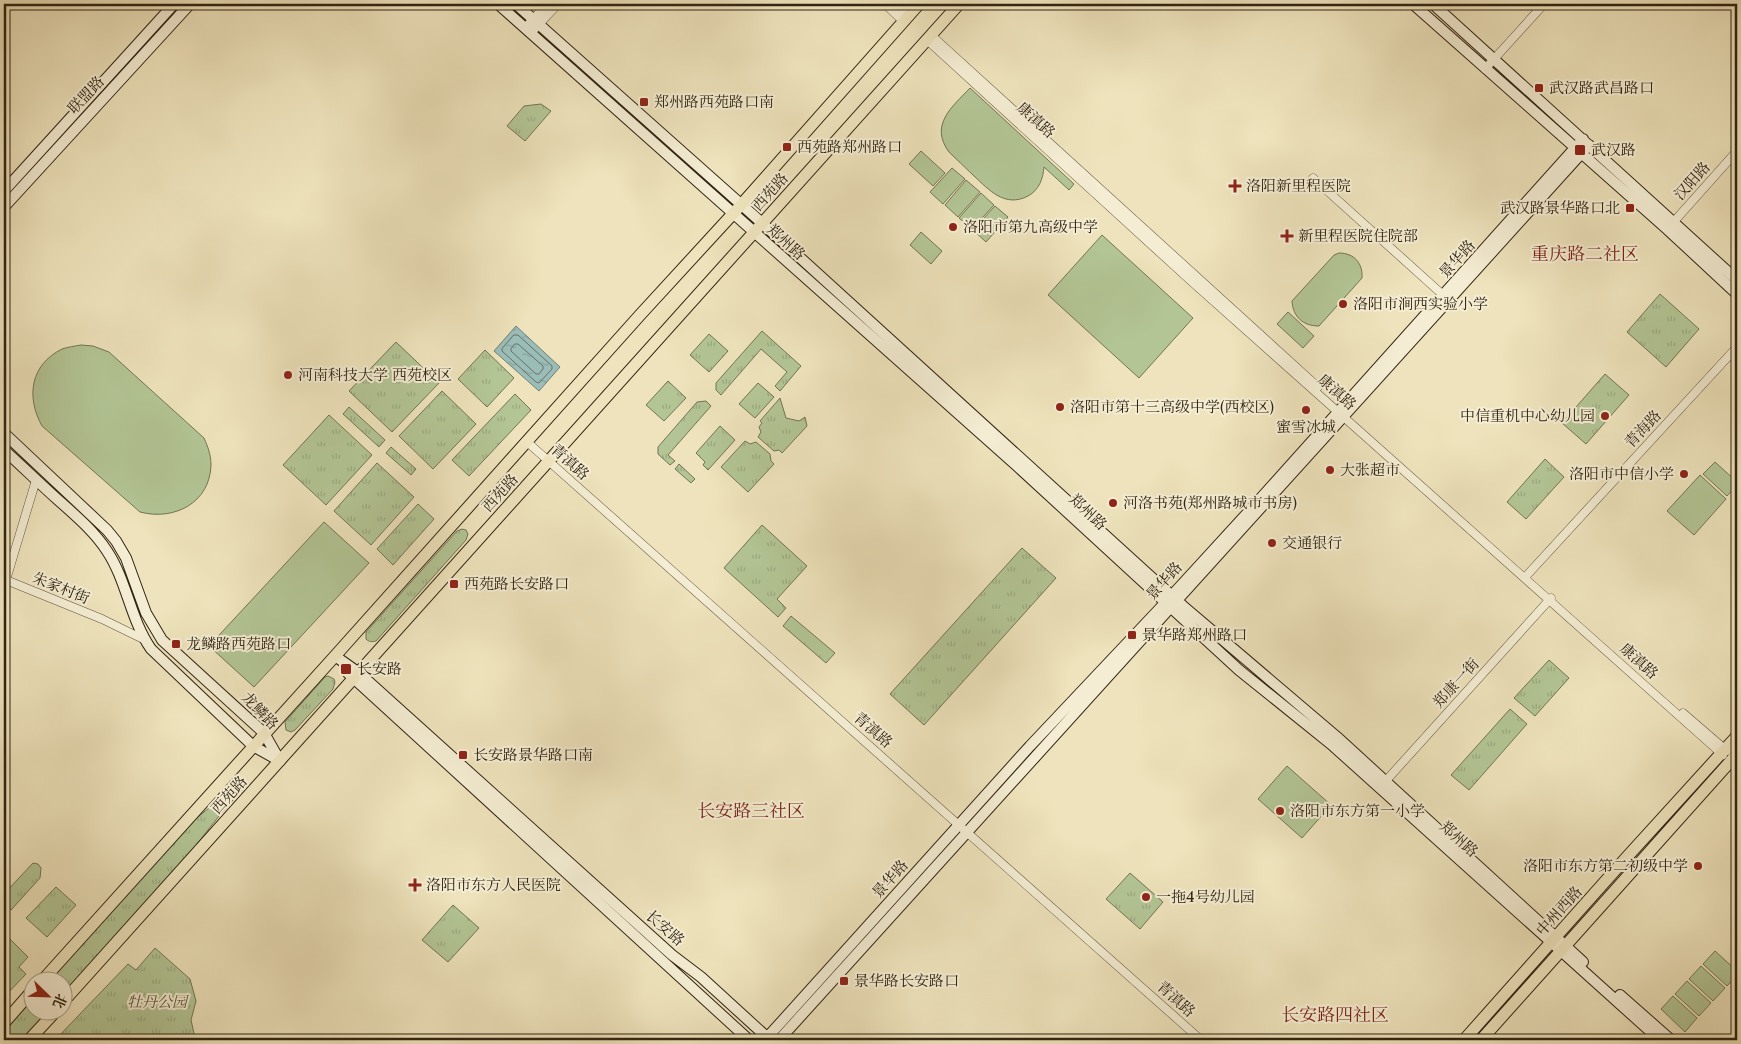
<svg xmlns="http://www.w3.org/2000/svg" width="1741" height="1044" font-family="'Libre Caslon Text','Noto Serif SC',serif">
<style>
.grass{fill:url(#grass-tufts);stroke:#727454}
.pitch{fill:#b3c595;stroke:#727454}
.water{fill:url(#water-ripples);stroke:#718076}
.lines{fill:none;stroke-linecap:round;stroke-linejoin:round}
.shore{stroke:#667066;stroke-width:1}
.street-casing{stroke:#60543d;stroke-width:9}
.secondary-casing{stroke:#312413;stroke-width:12}
.primary-casing{stroke:#312413;stroke-width:13}
.street{stroke:#f4edd3;stroke-width:8}
.secondary{stroke:#f4edd3;stroke-width:10}
.primary{stroke:#eee3bc;stroke-width:11}
.poi-dot{fill:#8f2418;stroke:#f4edd3;stroke-width:2}
.labels{text-anchor:middle;stroke-width:4;stroke-linejoin:round;paint-order:stroke}
.poi-label{font-size:15px;fill:#312413;stroke:#f4edd3;text-anchor:start}
.street-label{font-size:15px;fill:#312413;stroke:#f4edd3}
.park-label{font-size:15px;font-style:italic;fill:#58543a;stroke:#f4edd3}
.quarter-label{font-size:18px;fill:#7a1f14;stroke:#f4edd3}
</style>
<defs>
<pattern id="grass-tufts" width="24" height="20" patternUnits="userSpaceOnUse" patternTransform="scale(1.25)"><rect width="24" height="20" fill="#b3c595"/><path d="M3 7l-1-3M5 7V3M7 7l1-3M15 17l-1-3M17 17v-4M19 17l1-3" fill="none" stroke="#9aa980"/></pattern>
<pattern id="water-ripples" width="26" height="14" patternUnits="userSpaceOnUse" patternTransform="scale(1.25)"><rect width="26" height="14" fill="#9bbdb8"/><path d="M2 4q2-2 4 0t4 0M15 11q2-2 4 0t4 0" fill="none" stroke="#86a29d"/></pattern>
</defs>
<rect width="100%" height="100%" fill="#eee3bc"/>
<filter id="stains"><feTurbulence type="fractalNoise" baseFrequency=".004" numOctaves="4"/><feColorMatrix values="0 0 0 0 .2 0 0 0 0 .09 0 0 0 0 .02 0 0 0 .5 -.17"/></filter>
<radialGradient id="worn" r=".72"><stop offset=".6" stop-color="#630" stop-opacity="0"/><stop offset="1" stop-color="#630" stop-opacity=".3"/></radialGradient>
<path class="grass" d="M541 104 551 111 525 141 507 126 524 106Z
M1660 294 1699 329 1666 367 1627 332Z
M762 331 801 366 780 391 775 386 787 372 761 349 721 395 716 390V383Z
M709 334 728 351 709 372 690 355Z
M396 342 439 383 392 432 349 391Z
M485 350 514 378 487 407 458 379Z
M1605 374 1629 395 1586 444 1562 423Z
M668 381 686 398 664 421 646 405Z
M758 383 774 397 755 418 739 404Z
M442 391 476 424 433 469 399 436Z
M515 394 531 410 469 476 452 460Z
M780 398 786 418 799 421 805 417 807 426 782 453 779 450 774 451 758 437 761 432 759 427 762 423 760 421Z
M706 401 711 406 668 455 675 461 670 465 658 454V447L697 402Z
M349 407 385 440 379 447 343 414Z
M329 415 372 455 326 505 283 465Z
M720 426 735 440 708 470 703 465 705 462 696 453Z
M745 441 750 444 756 442 770 454 771 461 774 464 748 492 721 467Z
M391 447 416 469 411 475 386 453Z
M1545 459 1564 477 1526 519 1507 502Z
M377 463 414 497 371 545 334 511Z
M679 464 695 479 691 483 675 469Z
M418 504 434 519 393 565 377 549Z
M762 525 807 566 777 599 786 608 778 617 724 568Z
M462 529 466 530 468 534 466 540 376 641C372 642 369 642 366 639V632L457 531Z
M1022 548 1056 578 924 725 890 694Z
M791 616 835 653 826 663 783 626Z
M1549 660 1569 678 1535 716 1514 698Z
M328 676 334 679 335 682 333 689 295 730 291 732 286 730 285 722 325 677Z
M1510 709 1527 724 1469 790 1451 775Z
M236 780 241 781 243 784 241 791 219 816 193 849 63 996 62 982H47L193 821 209 808Z
M33 863 38 864 41 868 40 878 11 910 4 904V894Z
M1130 873 1163 902 1140 929 1106 899Z
M56 887 76 905 47 937 26 918Z
M453 905 479 928 448 962 422 940Z
M10 939 28 957 19 967 26 974 7 994 4 990V945Z
M155 948 190 979 196 1001 191 1020 195 1038 199 1040H55L128 964 136 970Z
M32 997V1012H48L23 1040H4V1028Z"/>
<path class="pitch" d="M970 88 1074 184 1069 190 1044 167C1043 179 1039 190 1028 196 1005 208 989 190 974 176 966 168 957 160 949 152 929 125 952 107 970 88Z
M921 151 945 173 933 186 909 164Z
M952 168 965 179 943 204 930 192Z
M966 180 980 192 958 217 945 205Z
M981 193 994 205 972 229 959 218Z
M995 206 1008 217 986 242 973 230Z
M921 232 942 251 931 264 910 245Z
M1102 235 1193 318 1139 378 1048 295Z
M1339 253C1354 253 1363 263 1362 278L1319 326C1303 326 1293 317 1292 301L1334 255Z
M1288 312 1314 336 1303 348 1277 324Z
M81 345 93 346 109 352 204 438C208 447 211 455 211 465 210 503 174 521 140 512L42 426C26 397 30 365 62 349 68 347 75 346 81 345Z
M1715 462 1737 482V485L1727 496 1703 474Z
M1700 475 1726 499 1694 535 1667 511Z
M324 522 369 563 254 687 209 646Z
M1287 766 1331 805 1302 838 1258 799Z
M1715 951 1737 971V975L1727 986 1703 964Z
M1701 966 1725 988 1713 1001 1689 979Z
M1687 981 1711 1003 1699 1016 1675 994Z
M1673 996 1697 1018 1685 1032 1661 1009Z"/>
<path class="water" d="M516 326 560 367 539 391 494 351Z"/>
<g class="lines">
<path class="shore" d="M514 335H518L552 366V369L539 383 536 382 502 351V349Z
M515 344H518L543 366V369L539 374H536L511 351V349Z"/>
<defs>
<path id="street" d="M885 4 903 21
M895 4 908 15
M525 28 547 4
M531 33 558 4
M931 35 1318 387
M927 40 1191 281 1723 755
M1485 69 1544 4
M1313 178 1443 295
M1670 226 1737 151
M526 441 1201 1040
M36 480 6 580 102 619 145 640
M1528 574 1737 347
M1683 713 1727 751
M1383 784 1551 598"/>
<path id="secondary" d="M498 4 1016 465 1239 670 1331 744 1660 1040
M516 4 762 223 1183 606 1337 737 1583 962
M1413 4 1667 229 1737 294
M1433 4 1737 280
M4 191 174 4
M4 207 190 4
M4 433 107 530 116 541 126 558 146 613 162 640 264 733 280 761
M4 450C22 466 39 483 57 499 76 516 94 531 107 551 127 581 130 619 151 649L253 746 280 761
M335 656 359 673 672 955 701 977 770 1040
M348 673 749 1040
M1620 995 1671 1040
M765 1040 1030 746 1165 603 1252 508 1583 139
M779 1040 1589 145"/>
<path id="primary" d="M41 982 335 656 640 315 741 205 919 4
M62 1003 959 4
M4 1023 32 991
M29 1040 55 1012
M1464 1040 1626 858 1737 736
M1481 1040 1737 754"/>
</defs>
<use href="#street" class="street-casing"/>
<use href="#secondary" class="secondary-casing"/>
<use href="#primary" class="primary-casing"/>
<use href="#street" class="street"/>
<use href="#secondary" class="secondary"/>
<use href="#primary" class="primary"/>
</g>
<g class="poi-dot">
<rect x="1534" y="83" width="10" height="10" rx="2.5"/>
<rect x="639" y="97" width="10" height="10" rx="2.5"/>
<rect x="782" y="142" width="10" height="10" rx="2.5"/>
<rect x="1574" y="144" width="12" height="12" rx="2.5"/>
<path d="M1232.5 178.5h5v5h5v5h-5v5h-5v-5h-5v-5h5z"/>
<rect x="1625" y="203" width="10" height="10" rx="2.5"/>
<circle cx="953" cy="227" r="5"/>
<path d="M1284.5 228.5h5v5h5v5h-5v5h-5v-5h-5v-5h5z"/>
<circle cx="1343" cy="304" r="5"/>
<circle cx="288" cy="375" r="5"/>
<circle cx="1060" cy="407" r="5"/>
<circle cx="1306" cy="410" r="5"/>
<circle cx="1605" cy="416" r="5"/>
<circle cx="1330" cy="470" r="5"/>
<circle cx="1684" cy="474" r="5"/>
<circle cx="1113" cy="503" r="5"/>
<circle cx="1272" cy="543" r="5"/>
<rect x="449" y="579" width="10" height="10" rx="2.5"/>
<rect x="1127" y="630" width="10" height="10" rx="2.5"/>
<rect x="171" y="639" width="10" height="10" rx="2.5"/>
<rect x="340" y="663" width="12" height="12" rx="2.5"/>
<rect x="458" y="750" width="10" height="10" rx="2.5"/>
<circle cx="1280" cy="811" r="5"/>
<circle cx="1698" cy="866" r="5"/>
<path d="M412.5 877.5h5v5h5v5h-5v5h-5v-5h-5v-5h5z"/>
<circle cx="1146" cy="897" r="5"/>
<rect x="839" y="976" width="10" height="10" rx="2.5"/>
</g>
<g class="labels">
<g class="poi-label">
<text x="1549" y="93">武汉路武昌路口</text>
<text x="654" y="107">郑州路西苑路口南</text>
<text x="797" y="152">西苑路郑州路口</text>
<text x="1591" y="155">武汉路</text>
<text x="1246" y="191">洛阳新里程医院</text>
<text x="1620" y="213" text-anchor="end">武汉路景华路口北</text>
<text x="963" y="232">洛阳市第九高级中学</text>
<text x="1298" y="241">新里程医院住院部</text>
<text x="1353" y="309">洛阳市涧西实验小学</text>
<text x="298" y="380">河南科技大学 西苑校区</text>
<text x="1070" y="412">洛阳市第十三高级中学(西校区)</text>
<text x="1595" y="421" text-anchor="end">中信重机中心幼儿园</text>
<text x="1306" y="432" text-anchor="middle">蜜雪冰城</text>
<text x="1340" y="475">大张超市</text>
<text x="1674" y="479" text-anchor="end">洛阳市中信小学</text>
<text x="1123" y="508">河洛书苑(郑州路城市书房)</text>
<text x="1282" y="548">交通银行</text>
<text x="464" y="589">西苑路长安路口</text>
<text x="1142" y="640">景华路郑州路口</text>
<text x="186" y="649">龙鳞路西苑路口</text>
<text x="357" y="674">长安路</text>
<text x="473" y="760">长安路景华路口南</text>
<text x="1290" y="816">洛阳市东方第一小学</text>
<text x="1688" y="871" text-anchor="end">洛阳市东方第二初级中学</text>
<text x="426" y="890">洛阳市东方人民医院</text>
<text x="1156" y="902">一拖4号幼儿园</text>
<text x="854" y="986">景华路长安路口</text>
</g>
<g class="street-label">
<text transform="translate(86 95) rotate(-47)" y="5">联盟路</text>
<text transform="translate(1036 120) rotate(42)" y="5">康滇路</text>
<text transform="translate(1692 181) rotate(-48)" y="5">汉阳路</text>
<text transform="translate(770 192) rotate(-48)" y="5">西苑路</text>
<text transform="translate(786 242) rotate(42)" y="5">郑州路</text>
<text transform="translate(1457 259) rotate(-48)" y="5">景华路</text>
<text transform="translate(1337 392) rotate(42)" y="5">康滇路</text>
<text transform="translate(1643 429) rotate(-47)" y="5">青海路</text>
<text transform="translate(570 462) rotate(42)" y="5">青滇路</text>
<text transform="translate(500 493) rotate(-48)" y="5">西苑路</text>
<text transform="translate(1088 512) rotate(43)" y="5">郑州路</text>
<text transform="translate(1164 581) rotate(-48)" y="5">景华路</text>
<text transform="translate(61 588) rotate(22)" y="5">朱家村街</text>
<text transform="translate(1639 661) rotate(42)" y="5">康滇路</text>
<text transform="translate(1456 683) rotate(-48)" y="5">郑康一街</text>
<text transform="translate(260 711) rotate(46)" y="5">龙鳞路</text>
<text transform="translate(873 730) rotate(41)" y="5">青滇路</text>
<text transform="translate(229 795) rotate(-48)" y="5">西苑路</text>
<text transform="translate(1459 839) rotate(42)" y="5">郑州路</text>
<text transform="translate(890 879) rotate(-48)" y="5">景华路</text>
<text transform="translate(1559 911) rotate(-48)" y="5">中州西路</text>
<text transform="translate(665 928) rotate(41)" y="5">长安路</text>
<text transform="translate(1176 999) rotate(42)" y="5">青滇路</text>
</g>
<g class="park-label">
<text x="157" y="1007">牡丹公园</text>
</g>
<g class="quarter-label">
<text x="1585" y="260">重庆路二社区</text>
<text x="751" y="817">长安路三社区</text>
<text x="1335" y="1021">长安路四社区</text>
</g>
</g>
<rect width="1741" height="1044" fill="none" stroke="#eee3bc" stroke-width="20"/>
<rect x="5" y="5" width="1731" height="1034" fill="none" stroke="#312413" stroke-width="2.5"/>
<rect x="10" y="10" width="1721" height="1024" fill="none" stroke="#312413"/>
<g transform="translate(48 996) rotate(113)"><circle r="24" fill="#f4edd3" stroke="#a69d86"/>
<path d="M0-4L9 19L0 12L-9 19Z" fill="#8f2418"/>
<text y="-8" font-size="14" font-weight="bold" text-anchor="middle" fill="#312413">北</text>
</g>
<rect width="100%" height="100%" filter="url(#stains)"/>
<rect width="100%" height="100%" fill="url(#worn)"/>
</svg>
